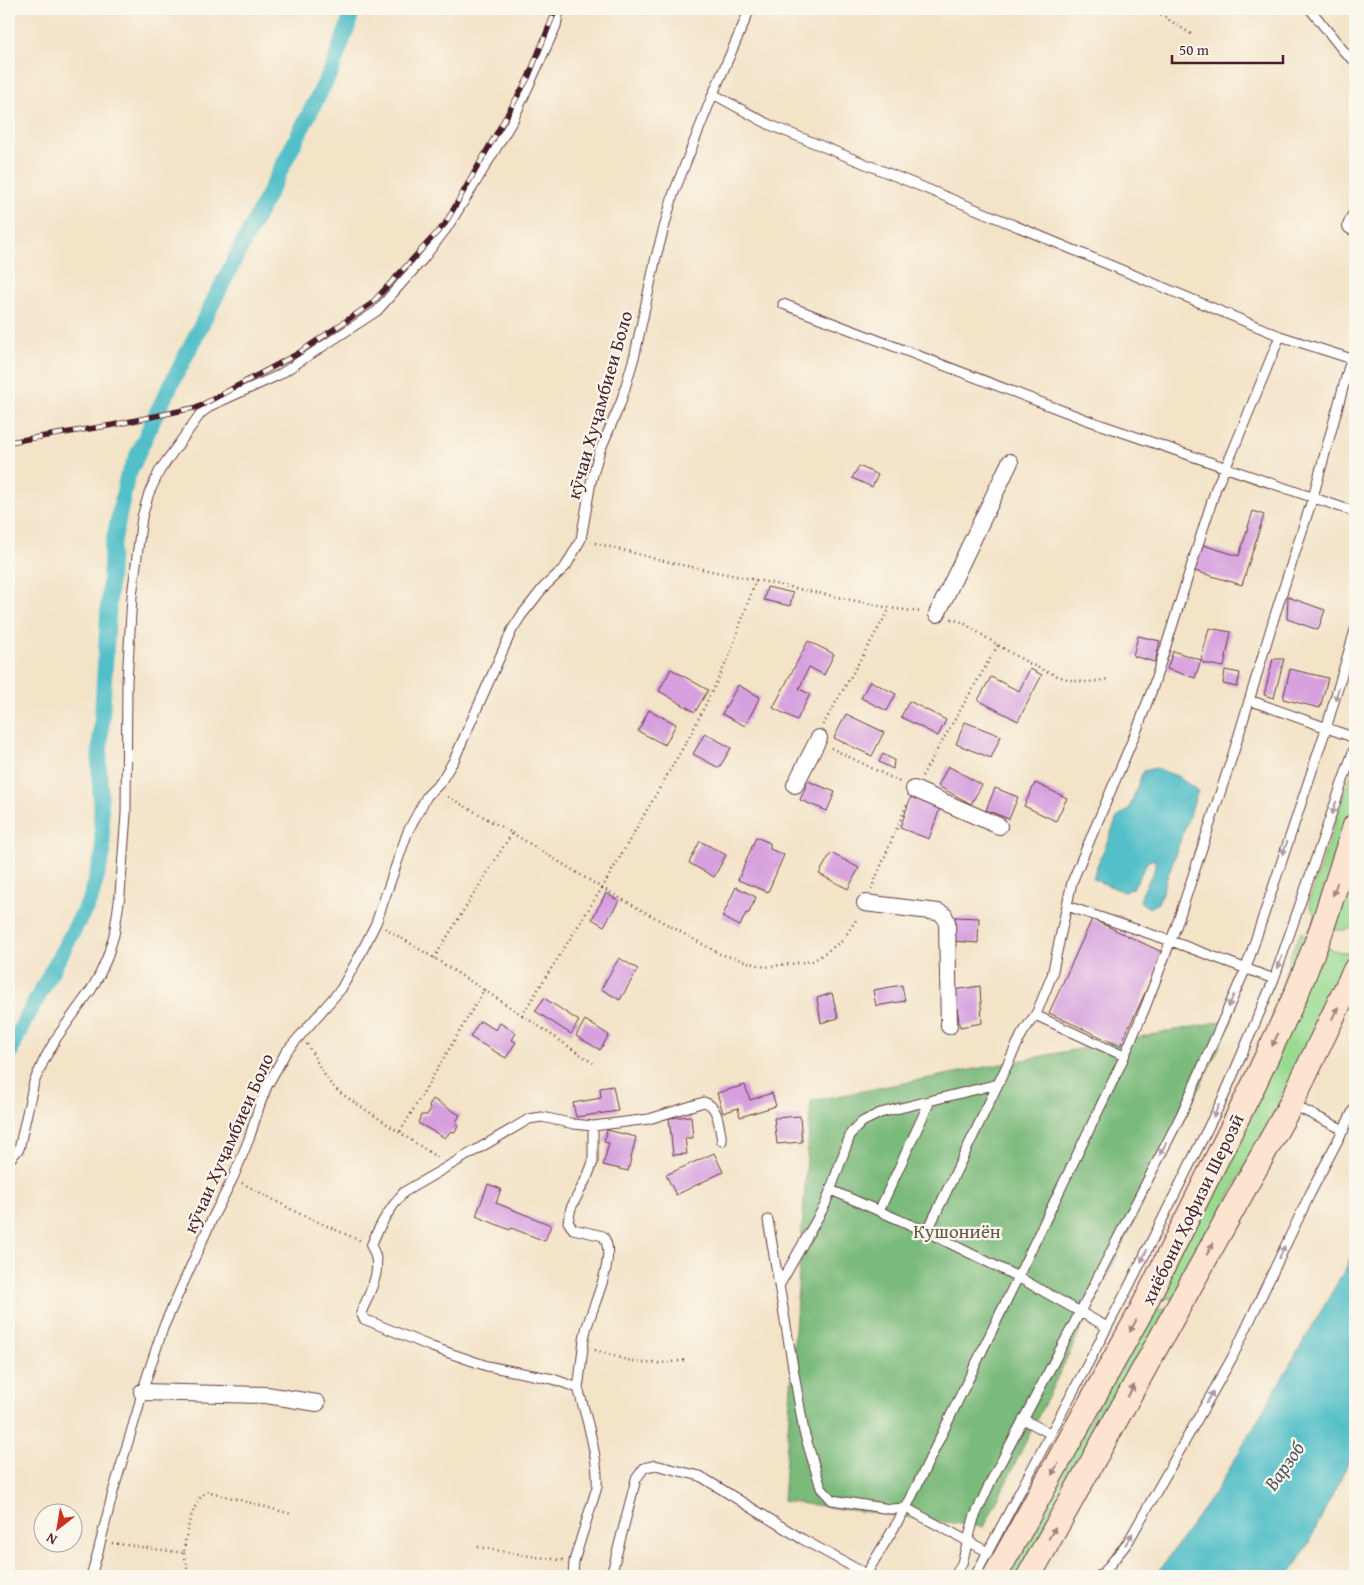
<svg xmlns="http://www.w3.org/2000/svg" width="1364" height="1585" font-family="'Gentium Book Plus',serif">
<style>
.green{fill:#99da90;stroke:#727c5e}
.forest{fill:#7aba7a;stroke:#626c52}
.water{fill:#52bfc8;stroke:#4e6f7a}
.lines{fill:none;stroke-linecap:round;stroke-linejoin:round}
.canal{stroke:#52bfc8;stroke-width:16}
.building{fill:#d69fde}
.service-casing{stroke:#633c42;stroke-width:11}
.minor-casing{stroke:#633c42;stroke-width:18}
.secondary-casing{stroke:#633c42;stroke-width:26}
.path{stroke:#633c42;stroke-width:2.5;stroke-dasharray:1 4;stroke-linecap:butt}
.service{stroke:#fff;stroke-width:9}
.minor{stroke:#fff;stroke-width:16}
.secondary{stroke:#fde4d1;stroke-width:24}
.rail-casing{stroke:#4a1f2b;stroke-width:5.5}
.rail{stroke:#fbf7ec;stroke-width:4;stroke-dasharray:11;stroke-linecap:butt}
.oneway{fill:#ae9aa0}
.oneway2{fill:#a4827e}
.labels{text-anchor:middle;stroke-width:4.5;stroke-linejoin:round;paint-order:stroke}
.street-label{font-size:19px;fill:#4a1f2b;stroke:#fbf7ec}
.park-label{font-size:19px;fill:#625749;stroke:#fbf7ec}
.water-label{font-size:20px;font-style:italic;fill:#4d5762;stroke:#fbf7ec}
</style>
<rect width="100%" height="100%" fill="#fbf7ec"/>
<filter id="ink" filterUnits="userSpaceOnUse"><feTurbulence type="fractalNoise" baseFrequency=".02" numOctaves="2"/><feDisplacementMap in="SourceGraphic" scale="10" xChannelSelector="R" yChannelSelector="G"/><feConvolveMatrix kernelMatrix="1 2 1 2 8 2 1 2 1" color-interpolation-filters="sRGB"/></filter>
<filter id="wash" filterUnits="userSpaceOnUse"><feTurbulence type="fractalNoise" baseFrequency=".0096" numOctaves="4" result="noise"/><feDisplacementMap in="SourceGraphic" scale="20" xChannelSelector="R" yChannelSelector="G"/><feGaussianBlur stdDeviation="1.12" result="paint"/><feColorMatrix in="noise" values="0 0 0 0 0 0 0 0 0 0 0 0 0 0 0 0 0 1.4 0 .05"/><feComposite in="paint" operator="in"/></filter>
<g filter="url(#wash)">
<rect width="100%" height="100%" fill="#f3e3c7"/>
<path class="green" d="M1355 762V927C1332 937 1316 923 1309 902Z
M1301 932C1317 946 1333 952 1354 953L1343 981 1176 1298 1155 1299 1252 1090 1291 953Z
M1152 1309 1171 1310 1031 1576H1002Z"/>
<path class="forest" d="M1233 1019 984 1527 783 1501 811 1101Z"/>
<path class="water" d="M1155 768 1177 776 1198 791 1158 903 1149 908 1140 902C1143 884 1157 876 1155 859L1148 861 1133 888 1124 892 1093 879 1095 871 1117 818 1129 809 1143 771Z
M1355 1246V1449L1308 1544 1289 1576H1156L1220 1485 1346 1268Z"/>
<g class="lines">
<path class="canal" d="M9 1055 20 1030 91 898 103 853 99 765 112 548 127 478 155 416 332 69 348 26 352 9"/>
</g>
<g id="blocks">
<path class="building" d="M859 466 878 475 872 487 852 478Z
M1253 511 1264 515 1242 585 1195 571 1203 545 1239 556Z
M767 587 793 593 790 606 764 600Z
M1288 597 1325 610 1318 630 1287 619Z
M1209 628 1231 632 1224 667 1203 663 1201 660Z
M1138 636 1160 641 1155 662 1133 656Z
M808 641 834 654 824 675 809 667 799 689 810 694 797 720 773 708Z
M1173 651 1201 660 1195 678 1167 669Z
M1273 659H1284L1274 698 1264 695Z
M671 669 708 690 695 712 659 691Z
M1030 669 1042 675 1018 721 978 700 991 677 1019 691Z
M1290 669 1328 678 1320 708 1283 699Z
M1225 670 1240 673 1237 687 1223 684Z
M870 681 896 694 887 711 861 698Z
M738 685 760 697 745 726 722 714Z
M909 701 946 720 938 736 901 717Z
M649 710 676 724 665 745 638 731Z
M846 714 884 732 872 756 834 738Z
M965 722 1001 736 991 758 956 744Z
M705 733 731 748 719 768 693 754Z
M883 754 894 760 893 769 879 762Z
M948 766 982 785 971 804 938 786Z
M808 781 835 792 827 811 800 800Z
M1035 783 1067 798 1056 821 1024 806Z
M995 788 1018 797 1009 819 986 810Z
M913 791 940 808 929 839 900 828Z
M756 837 770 843V849L784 855 768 892 738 880Z
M700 841 726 855 714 877 689 863Z
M831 853 859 868 848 889 819 874Z
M736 887 756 897 749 913H746L740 926 722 917Z
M606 893 619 901 604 926 592 919Z
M955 917 979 918 978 943 953 941Z
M1092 919 1164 953 1120 1046 1049 1013Z
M619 958 638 969 620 1000 601 989Z
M902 985 905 1001 876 1006 873 990Z
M980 986 982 1023 960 1027 954 990Z
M832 993 838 1018 821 1023 817 998Z
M544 998 579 1021 571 1034 535 1011Z
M585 1020 609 1035 600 1050 576 1036Z
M480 1021 496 1030 500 1023 516 1033 512 1040 516 1042 506 1058 470 1037Z
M745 1085 750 1100 772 1093 776 1106 740 1117 738 1108 723 1113 717 1093Z
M613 1086 618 1111 576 1117 573 1103 601 1098 600 1088Z
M433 1099 460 1115 456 1122 458 1126 455 1132 451 1131 445 1138 418 1123 421 1115H427L430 1110 429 1106Z
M691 1116 693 1138H685L687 1154 673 1155 669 1118Z
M800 1116 802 1142 777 1144 774 1118Z
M607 1130 636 1137 628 1171 603 1165 609 1143 604 1142Z
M714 1153 723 1172 676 1195 666 1175Z
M488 1184 501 1189 496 1203 551 1225 545 1241 511 1228 510 1230 476 1216Z"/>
</g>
</g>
<g filter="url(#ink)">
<use href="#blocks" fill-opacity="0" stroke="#633c42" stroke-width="1"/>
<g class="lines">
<defs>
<path id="service" d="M1310 9 1346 54 1355 61
M713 94 770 125 932 191 1280 336 1355 360
M783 304 1087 420 1355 512
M1249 700 1355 738
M1067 906 1171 941 1274 979
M1035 1015 1124 1056
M1291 1104 1344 1130
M9 1160 19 1149 34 1082 45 1058 57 1037 91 990 100 974 107 958 114 935 120 895 126 814 127 681 132 596 142 517 149 493 160 470 201 413 212 405 279 375 377 311 423 259 446 229 474 185 513 120 556 26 559 9
M831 1190 927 1232
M879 1211 930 1101
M768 1220 804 1432 821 1488 832 1500 890 1509 906 1508 988 1552
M779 1286 825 1205 851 1133 862 1122 880 1113 998 1084
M1107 1327 1018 1277 927 1232 1022 1034 1037 1012 1052 975 1072 882 1138 727 1153 687 1216 488 1232 453 1280 336
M578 1388C581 1370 582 1351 585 1334 590 1310 619 1257 603 1236L573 1229 568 1222 571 1208 588 1175 593 1162V1126
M1023 1419 1051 1434
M91 1576 98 1552 113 1492 138 1409 142 1392 163 1328 213 1217 233 1178 249 1139 259 1107 267 1086 286 1052 341 989 360 955 376 923 408 831 427 796 440 783 454 760 512 630 521 616 543 588 566 566 581 539 591 482 599 453 621 402 635 354 656 257 673 195 713 94 750 9
M573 1576 574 1561 597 1487C599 1459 586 1416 578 1388L553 1379 487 1366 432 1347 364 1319 361 1313C370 1291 385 1268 371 1246 379 1225 389 1209 404 1192L529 1119 542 1117 574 1124 593 1126 649 1119 704 1102C719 1106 719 1127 722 1141
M611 1576 636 1479 644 1468 655 1465 700 1476 802 1539 866 1574
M865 1576 906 1508 1120 1066 1145 1008 1176 927 1234 751 1274 618 1313 497 1351 359
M955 1576 962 1563 974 1518 991 1481 1080 1312 1181 1115 1246 968 1326 729 1355 630
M975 1576 1127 1290 1224 1096 1274 979 1355 746
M1099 1576 1105 1571 1128 1542 1232 1358 1310 1194 1355 1107"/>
<path id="minor" d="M1351 226 1355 217
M937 614 1010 462
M795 785 819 738
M914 789 999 826
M865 903 938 912 944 915 947 922 949 1026
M142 1392 266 1395 317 1403"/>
<path id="secondary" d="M995 1576 1140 1313 1254 1084 1297 992 1321 931 1355 826
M1029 1576 1291 1104 1355 970"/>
</defs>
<use href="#service" class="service-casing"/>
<use href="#minor" class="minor-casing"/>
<use href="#secondary" class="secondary-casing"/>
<path class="path" d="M1152 9 1191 34
M756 580 890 608 921 612
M951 619 962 622C994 642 1048 681 1086 682 1093 682 1101 680 1109 679
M823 725 890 608
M831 748 900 782
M922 776 998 645
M512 833 602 888 692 732 728 659 756 580 672 563 591 542
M871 889 908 802
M385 928 434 958 484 990 400 1132
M434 958 512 833 445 795
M484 990 522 1015 602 888 720 954 765 967 813 961 842 941 858 917
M522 1015 593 1063
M307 1044 328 1081 339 1092 438 1158
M242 1183 300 1214 361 1241
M595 1350C609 1354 623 1360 637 1362 654 1365 671 1362 688 1360
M112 1543 184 1553C185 1536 192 1501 207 1491L291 1514
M478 1547 536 1557 563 1560
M184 1553 189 1576"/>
<use href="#service" class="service"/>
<use href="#minor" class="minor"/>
<use href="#secondary" class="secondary"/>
<defs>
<path id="rail" d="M9 442 113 425 198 407 297 354 371 304 445 224 528 78 556 9"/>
</defs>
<use href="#rail" class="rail-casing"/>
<use href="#rail" class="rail"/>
</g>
<defs><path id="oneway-solid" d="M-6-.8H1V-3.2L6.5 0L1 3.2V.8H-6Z" transform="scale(1.25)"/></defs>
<g class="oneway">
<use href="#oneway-solid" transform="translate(1337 694) rotate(106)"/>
<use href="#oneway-solid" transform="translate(1334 808) rotate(109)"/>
<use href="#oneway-solid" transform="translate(1285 848) rotate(109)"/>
<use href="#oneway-solid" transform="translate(1280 962) rotate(109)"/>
<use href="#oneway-solid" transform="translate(1231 1001) rotate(114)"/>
<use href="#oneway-solid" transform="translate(1216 1111) rotate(116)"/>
<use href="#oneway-solid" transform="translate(1163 1149) rotate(117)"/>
<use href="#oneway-solid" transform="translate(1282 1252) rotate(-65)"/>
<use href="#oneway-solid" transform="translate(1144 1256) rotate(116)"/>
<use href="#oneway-solid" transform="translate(1210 1397) rotate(-60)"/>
<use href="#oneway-solid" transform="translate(1129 1539) rotate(-58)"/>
</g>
<g class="oneway2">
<use href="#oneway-solid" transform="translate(1335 889) rotate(108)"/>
<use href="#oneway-solid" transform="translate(1335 1013) rotate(-64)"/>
<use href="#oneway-solid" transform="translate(1275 1040) rotate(115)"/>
<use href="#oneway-solid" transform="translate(1210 1249) rotate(-61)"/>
<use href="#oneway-solid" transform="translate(1133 1326) rotate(119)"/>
<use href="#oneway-solid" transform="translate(1131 1391) rotate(-61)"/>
<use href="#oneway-solid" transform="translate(1055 1469) rotate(119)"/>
<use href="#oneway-solid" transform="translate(1052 1533) rotate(-61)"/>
</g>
</g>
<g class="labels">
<g class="street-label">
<text transform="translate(599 405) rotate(-74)" y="7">кӯчаи Хуҷамбиеи Боло</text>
<text transform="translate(228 1143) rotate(-66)" y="7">кӯчаи Хуҷамбиеи Боло</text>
<text transform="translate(1192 1209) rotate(-64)" y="7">хиёбони Ҳофизи Шерозӣ</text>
</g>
<g class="park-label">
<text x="957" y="1238">Кушониён</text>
</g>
<g class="water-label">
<text transform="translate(1284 1466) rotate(-55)" y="7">Варзоб</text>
</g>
</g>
<rect width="1364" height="1585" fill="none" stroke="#fbf7ec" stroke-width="30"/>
<g transform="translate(58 1528) rotate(211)"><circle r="24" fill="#fbf7ec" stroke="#b4a19f"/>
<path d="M0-4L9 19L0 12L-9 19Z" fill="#c8321e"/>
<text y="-8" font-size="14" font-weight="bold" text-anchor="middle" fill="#4a1f2b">N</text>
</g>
<path d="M1172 55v8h111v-8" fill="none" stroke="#4a1f2b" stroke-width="2.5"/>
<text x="1179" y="55" font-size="15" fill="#4a1f2b" stroke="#fbf7ec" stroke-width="4" paint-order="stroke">50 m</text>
</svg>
